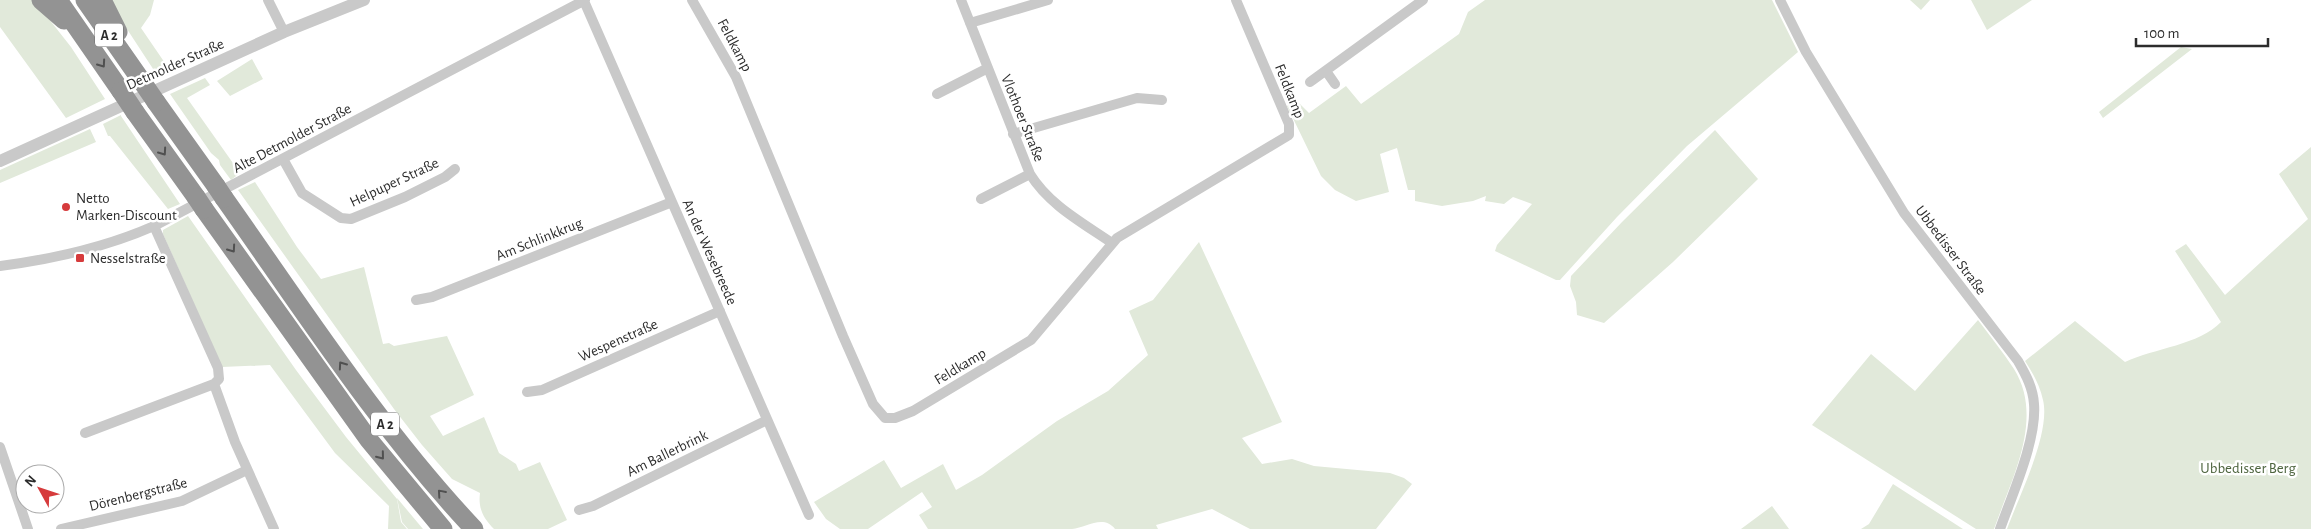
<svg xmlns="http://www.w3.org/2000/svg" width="2311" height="529" font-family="'Alegreya Sans',sans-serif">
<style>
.green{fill:#e1e9da}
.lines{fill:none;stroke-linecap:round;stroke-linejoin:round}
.minor{stroke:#c9c9c9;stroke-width:10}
.tertiary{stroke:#c9c9c9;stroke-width:12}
.motorway{stroke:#939393;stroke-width:19}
.motorway-bridge{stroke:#939393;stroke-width:19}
.oneway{stroke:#505050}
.poi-dot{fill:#d63b3c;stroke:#fff;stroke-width:2}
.labels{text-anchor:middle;stroke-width:5;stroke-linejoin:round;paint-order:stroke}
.shield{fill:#fff;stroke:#6b6b6b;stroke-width:1}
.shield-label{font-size:14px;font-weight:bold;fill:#2c2c2c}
.street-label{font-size:15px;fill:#2c2c2c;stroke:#fff}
.poi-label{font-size:15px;fill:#2c2c2c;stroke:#fff;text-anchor:start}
.park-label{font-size:15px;fill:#4d643e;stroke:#fff}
</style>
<rect width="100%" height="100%" fill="#fff"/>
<path class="green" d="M0 0H34L71 47 105 99 66 118 0 27Z
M108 0H154L150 15 141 28 167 66 159 78Z
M1485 0H1772L1798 52 1687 146 1617 217 1560 280H1556L1495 251 1497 245 1532 204 1513 197 1504 204 1485 201 1486 196 1473 201 1442 206 1415 201V190H1408L1397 148 1380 154 1389 192 1356 201 1335 190 1321 176 1287 106 1296 100 1309 113 1346 86 1361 104 1459 34 1468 12Z
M1910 0H1930L1921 10Z
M1971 0H2032L1987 30Z
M2181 47 2192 49 2103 118 2099 112Z
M252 59 263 79 230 96 217 81Z
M205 78 210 85 187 98 240 173 231 180 220 165 219 160 211 153 170 94Z
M121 115V116L180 204 168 209 110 136H108L103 124Z
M90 129 96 142 0 183V170Z
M1715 130 1758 179 1673 262 1604 323 1577 315 1576 302 1570 286 1571 276 1622 222Z
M2311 147V529H2007C2019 496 2051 433 2043 400 2040 386 2033 373 2025 361L2075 321 2125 362C2155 348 2199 345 2221 322L2175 251 2186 244 2225 295 2308 219 2279 174Z
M255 182 297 247 321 279 364 267 383 344 389 343 394 346 447 336 474 395 430 416 443 436 484 417 499 453 516 464 519 471 540 462 567 520 548 529H494C483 518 478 508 480 493L452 479 422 445 394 409 238 190Z
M188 216 296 370 346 437 397 499 401 522 407 529H388L389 506 335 453 270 365 222 367 163 234V230Z
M1199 242 1282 422 1242 438 1262 464 1292 459 1314 466 1390 473 1404 478 1412 484 1376 529H1250L1212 509 1156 525 1158 529H1115C1103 514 1086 528 1072 529 1024 529 976 529 928 529L919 515 932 507 922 492 868 529H840L826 519 814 502 884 460 901 488 943 464 956 490 982 475 1057 421 1108 391 1148 355 1129 311 1153 300Z
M1978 320C1990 336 2003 352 2014 369 2045 419 2011 480 1994 529H1976L1812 425 1871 354 1915 391Z
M1893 484 1963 529H1861L1869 524Z
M397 498 423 529H408L402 522Z
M1772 506 1789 529H1741Z"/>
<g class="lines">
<path class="minor" d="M268 0 284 32
M692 0 736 77 843 336 873 404 885 418H895L913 411 1031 340 1117 238 1289 135V124L1236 0
M961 0 1030 174C1049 205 1083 223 1112 243
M1780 0 1806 52 1904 213 2018 361C2026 375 2033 388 2034 404 2037 440 2012 495 2000 529
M584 1 809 515
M970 23 1048 0
M1326 71 1335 84
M1310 82 1423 0
M937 94 988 68
M1013 134 1137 98 1162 100
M283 159 302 193 341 218 351 219 405 197 445 177 455 169
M981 199 1030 174
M0 266C54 259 104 248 154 226L585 0
M416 300 432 297 672 202
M214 384 235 442 274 529
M527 392 542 390 720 311
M85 433 214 384 219 379 218 368 154 226
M0 447 28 529
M579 510 593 506 767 420
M61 529 182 501 247 470"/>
<path class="tertiary" d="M0 161 284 32 364 0"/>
<path class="motorway" d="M41 0 64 20
M58 0 121 91
M85 0 143 83
M102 0 118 32
M156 102 216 186
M135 112 196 197
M224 198C304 311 379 428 474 529
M204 209 369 440 443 529"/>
<path class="motorway-bridge" d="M143 83 156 102
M121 91 135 112
M216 186 224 198
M196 197 204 209"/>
</g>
<defs><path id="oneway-chevron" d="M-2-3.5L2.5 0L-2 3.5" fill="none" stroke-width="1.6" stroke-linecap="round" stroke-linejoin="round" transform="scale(1.25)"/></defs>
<g class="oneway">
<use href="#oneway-chevron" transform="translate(102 64) rotate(55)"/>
<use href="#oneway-chevron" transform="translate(163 152) rotate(55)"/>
<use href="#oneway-chevron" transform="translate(232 249) rotate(55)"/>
<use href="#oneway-chevron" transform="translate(342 365) rotate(-125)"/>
<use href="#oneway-chevron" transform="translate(381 456) rotate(51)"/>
<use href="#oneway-chevron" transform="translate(441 493) rotate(-131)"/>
</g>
<g class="poi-dot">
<circle cx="66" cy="207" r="5"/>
<rect x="75" y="253" width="10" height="10" rx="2.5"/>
</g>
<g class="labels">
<g class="shield">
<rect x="95" y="23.5" width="28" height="23" rx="4"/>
<rect x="371" y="412.5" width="28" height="23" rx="4"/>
</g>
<g class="shield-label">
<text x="109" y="40">A 2</text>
<text x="385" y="429">A 2</text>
</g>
<g class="street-label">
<text transform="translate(735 45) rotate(62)" y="5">Feldkamp</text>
<text transform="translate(175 64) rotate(-24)" y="5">Detmolder Straße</text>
<text transform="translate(1290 91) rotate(68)" y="5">Feldkamp</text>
<text transform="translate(1023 118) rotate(68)" y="5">Vlothoer Straße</text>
<text transform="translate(292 138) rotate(-28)" y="5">Alte Detmolder Straße</text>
<text transform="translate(394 182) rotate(-25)" y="5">Helpuper Straße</text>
<text transform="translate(539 239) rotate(-22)" y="5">Am Schlinkkrug</text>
<text transform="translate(1951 250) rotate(53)" y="5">Ubbedisser Straße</text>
<text transform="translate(710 252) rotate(66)" y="5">An der Wesebreede</text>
<text transform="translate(618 340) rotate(-24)" y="5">Wespenstraße</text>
<text transform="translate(960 366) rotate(-31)" y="5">Feldkamp</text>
<text transform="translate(667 453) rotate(-26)" y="5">Am Ballerbrink</text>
<text transform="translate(138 494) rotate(-14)" y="5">Dörenbergstraße</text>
</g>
<g class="poi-label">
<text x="76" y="203">Netto<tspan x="76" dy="17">Marken-Discount</tspan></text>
<text x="90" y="263">Nesselstraße</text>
</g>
<g class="park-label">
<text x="2248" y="473">Ubbedisser Berg</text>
</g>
</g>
<g transform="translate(40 489) rotate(310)"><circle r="24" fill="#ffffff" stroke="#ababab"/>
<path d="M0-4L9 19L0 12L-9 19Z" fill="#d63b3c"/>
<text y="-8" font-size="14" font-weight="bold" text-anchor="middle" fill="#2c2c2c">N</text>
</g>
<path d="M2136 38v8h132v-8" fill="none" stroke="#2c2c2c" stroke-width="2.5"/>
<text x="2144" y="38" font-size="15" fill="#2c2c2c" stroke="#ffffff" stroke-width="4" paint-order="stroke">100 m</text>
</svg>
